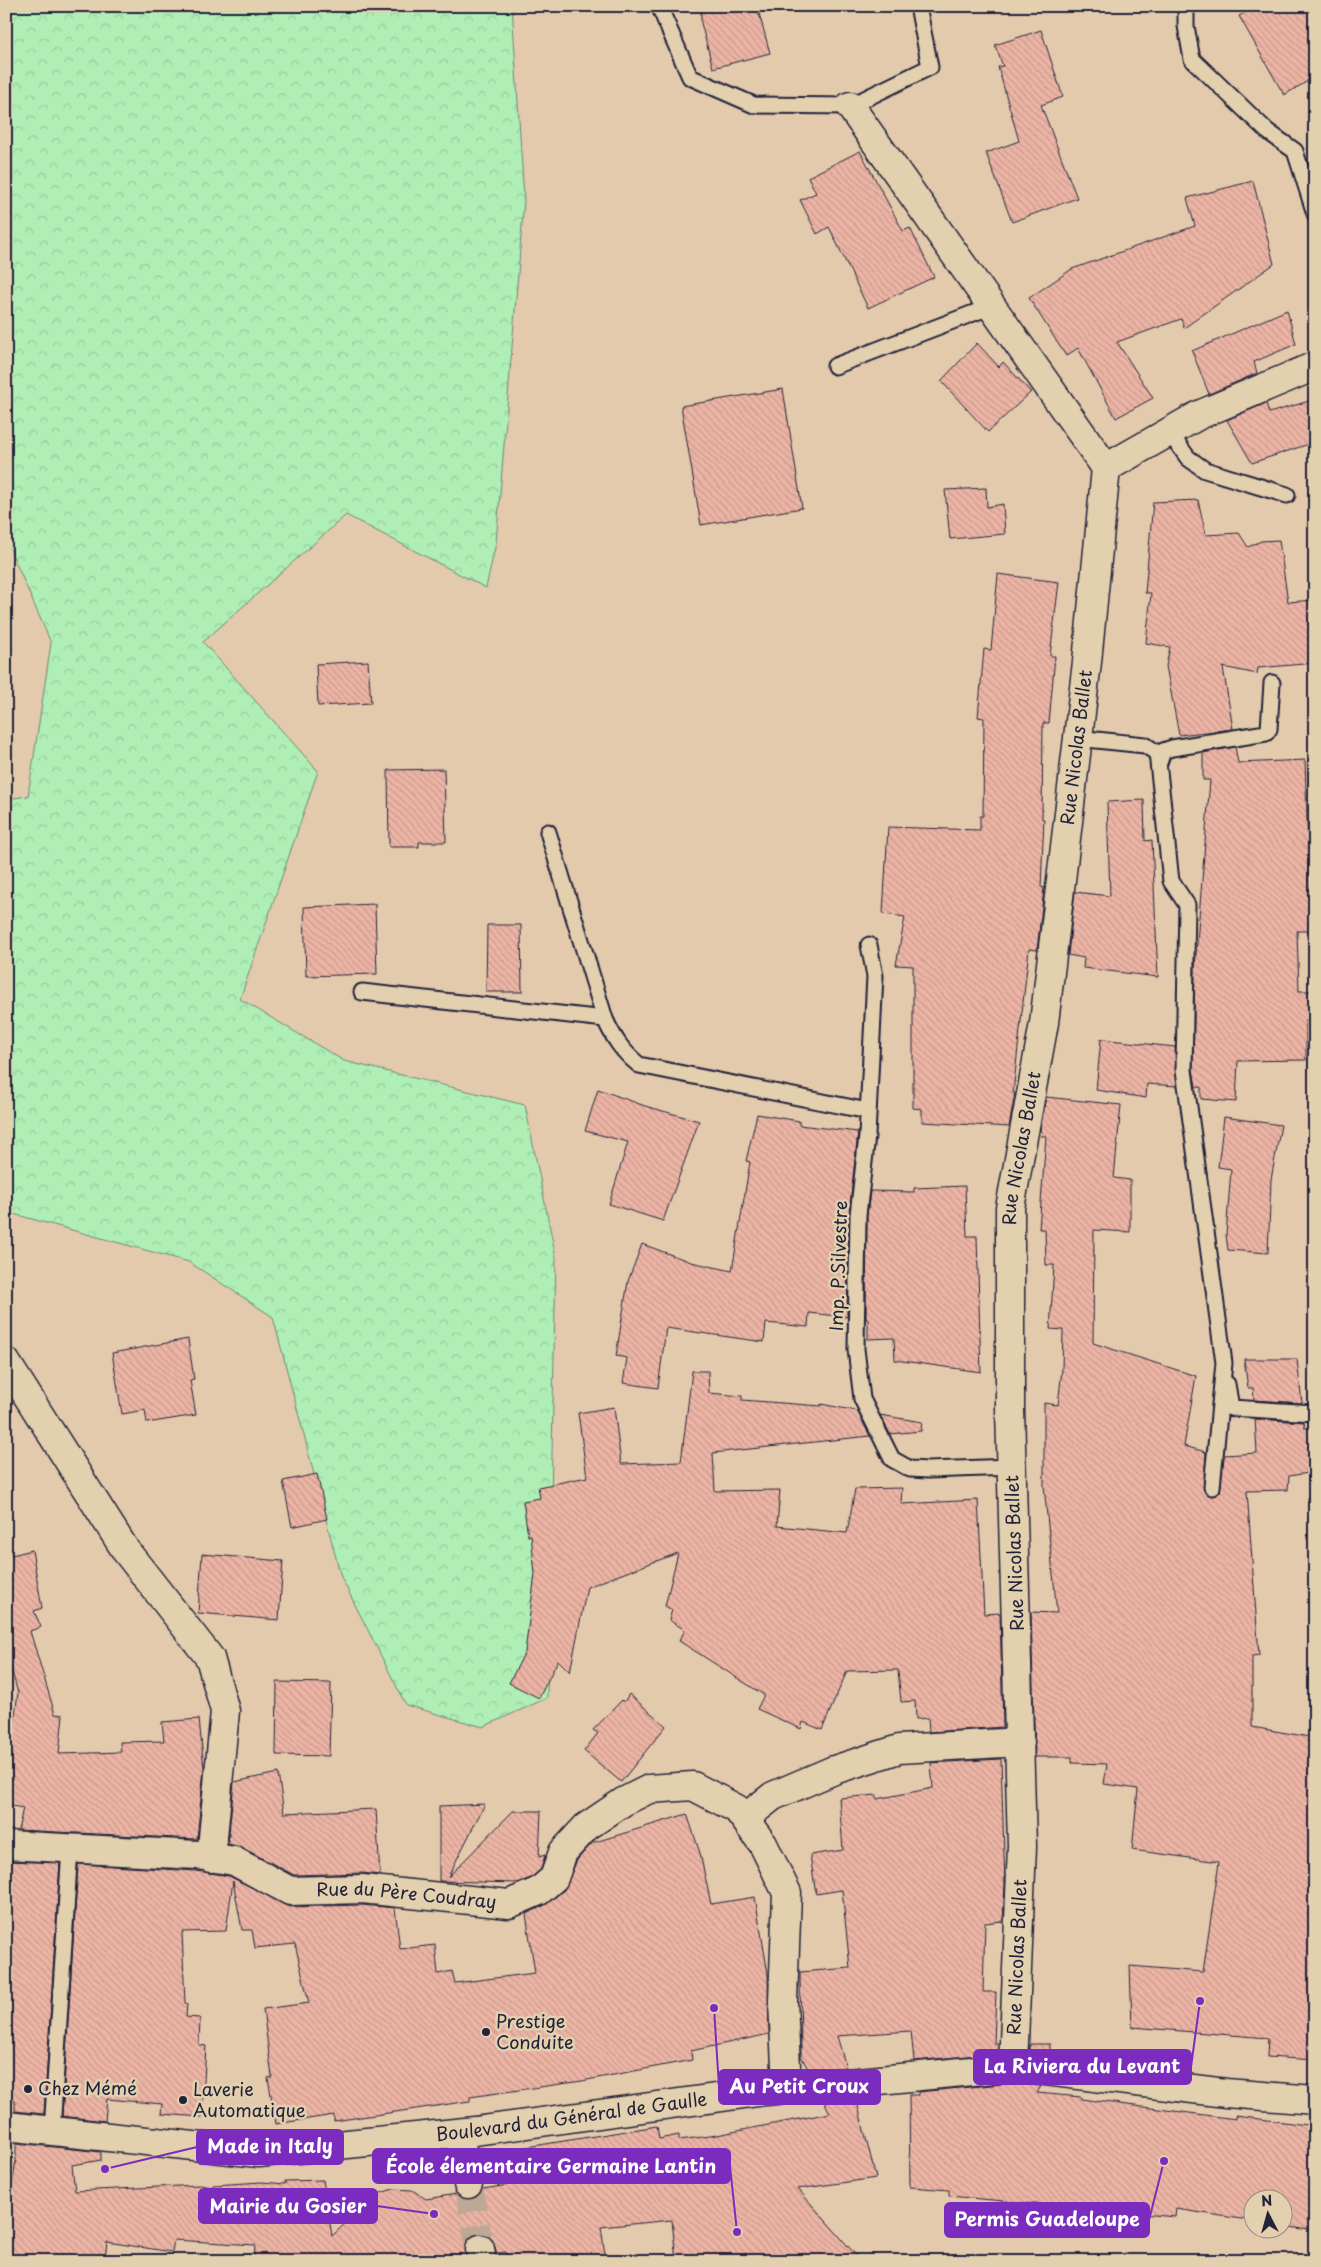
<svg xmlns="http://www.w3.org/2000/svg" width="1321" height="2267" font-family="'Playpen Sans',sans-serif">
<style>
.forest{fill:url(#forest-crowns);stroke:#688878}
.building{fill:url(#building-back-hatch);stroke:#22223b}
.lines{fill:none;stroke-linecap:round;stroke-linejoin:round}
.minor-tunnel{stroke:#bda895;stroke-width:28;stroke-dasharray:28 14;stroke-linecap:butt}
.service-casing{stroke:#22223b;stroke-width:19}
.minor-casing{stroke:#22223b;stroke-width:31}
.secondary-casing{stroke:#22223b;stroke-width:31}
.service{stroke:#e2d0ae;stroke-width:15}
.minor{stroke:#e2d0ae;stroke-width:28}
.secondary{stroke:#e2d0ae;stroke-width:28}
.poi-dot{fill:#22223b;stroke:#e2d0ae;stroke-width:2}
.labels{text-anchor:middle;stroke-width:5;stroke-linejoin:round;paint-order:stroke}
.street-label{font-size:18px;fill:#22223b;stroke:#e2d0ae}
.poi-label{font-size:18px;fill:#22223b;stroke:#e2d0ae;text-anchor:start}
.leader{fill:none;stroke:#7b2cbf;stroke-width:2}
.callout-dot{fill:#7b2cbf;stroke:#e2d0ae;stroke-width:2}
.callout{fill:#7b2cbf;stroke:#7b2cbf;stroke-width:2}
.callout-label{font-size:19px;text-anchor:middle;font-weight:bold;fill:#fff}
</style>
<defs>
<pattern id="forest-crowns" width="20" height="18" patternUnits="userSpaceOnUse" patternTransform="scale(1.25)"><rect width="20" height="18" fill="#afeeb5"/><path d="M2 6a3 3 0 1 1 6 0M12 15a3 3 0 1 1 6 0" fill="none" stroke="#96cc9d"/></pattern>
<pattern id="building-back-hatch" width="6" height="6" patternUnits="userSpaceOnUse" patternTransform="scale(1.25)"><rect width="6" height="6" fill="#ecb4a4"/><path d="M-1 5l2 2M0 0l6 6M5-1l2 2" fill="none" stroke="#ca9a8e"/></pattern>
</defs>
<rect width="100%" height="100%" fill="#e4caac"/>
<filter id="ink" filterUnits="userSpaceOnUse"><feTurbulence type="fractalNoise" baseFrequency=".02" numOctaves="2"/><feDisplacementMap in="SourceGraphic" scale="10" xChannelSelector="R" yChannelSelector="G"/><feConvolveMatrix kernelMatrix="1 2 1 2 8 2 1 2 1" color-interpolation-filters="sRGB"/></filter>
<g filter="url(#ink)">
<path class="forest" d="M6 6H512L524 200 496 543 486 588 346 515 203 642 318 771 240 999 344 1061 525 1105 556 1258 547 1698 483 1727 406 1705 341 1577 273 1317 189 1262 6 1212V799L28 796 51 643 6 540Z"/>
<path class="building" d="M715 6H757L770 53 713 68 701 23V11Z
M1256 6H1315V77L1284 95 1239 16Z
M1041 30 1063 97 1041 105 1077 198 1012 222 986 153 1019 141 998 67 1003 66 995 45Z
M860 151 903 231 910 228 934 277 868 308 829 227 817 234 800 200 816 193 808 177Z
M1253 181 1274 264 1184 328 1181 319 1117 342 1153 398 1116 418 1078 348 1066 356 1029 298 1072 269 1195 226 1187 198Z
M1287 310 1296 344 1254 362 1257 373 1209 394 1192 351Z
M977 343 999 367 1003 362 1031 392 988 432 941 381Z
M783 389 802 508 701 525 681 406Z
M1309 401 1315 419V442L1252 463 1227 420 1266 403 1269 413Z
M986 488 987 507 1003 504 1005 534 950 539 945 490Z
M1198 500 1206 535 1239 533 1248 547 1261 541 1279 540 1288 602 1315 600V663L1258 668 1257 674 1223 667 1233 729 1179 735 1166 666 1170 647 1146 643 1151 593H1145L1153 502Z
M998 574 1059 582 1050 656H1055L1049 723H1043L1042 819H1044L1041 887 1044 888 1037 950 1029 949 1013 1093H1015L1009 1127 922 1122V1109L913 1108V966L896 965 905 917 883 914 888 827 980 830V816H983L984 718 978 717 984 649 991 650Z
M368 661 371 703 318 706 316 664Z
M1235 747 1238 763 1305 760 1311 931H1297L1299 991H1312V1020H1306V1060L1238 1061 1236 1102 1201 1099V1087H1196L1193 1069 1195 967 1210 780H1203V753Z
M444 769 446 842H419V847H389L388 770Z
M1144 800 1145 841 1152 840 1158 977 1083 968 1084 958 1068 955 1075 892 1110 896 1107 802Z
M375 904 377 974 306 976 304 907Z
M487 925H521L522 992H486Z
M1101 1039 1175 1047 1177 1086 1147 1084 1146 1098 1096 1090Z
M598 1089 645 1106 699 1121 663 1221 609 1204 628 1142 585 1131Z
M1046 1097 1121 1105 1114 1178 1130 1180V1232L1094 1230 1093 1343 1196 1376 1184 1446 1206 1452 1204 1491 1212 1496 1220 1492 1224 1455 1257 1453 1255 1419 1304 1422 1305 1428H1315V1472L1289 1476 1288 1490 1247 1491 1259 1655 1252 1656V1727L1315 1738V2060L1267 2057 1268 2038 1132 2027 1130 1966 1203 1972 1219 1862 1132 1850 1138 1789 1104 1784 1107 1764 1072 1763V1757H1035L1031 1612 1057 1613 1044 1486V1403L1058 1405 1062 1369 1063 1330 1050 1329 1054 1265H1046L1045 1229H1039L1046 1136H1041L1042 1131H1040Z
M757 1114 799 1121V1125L858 1132 849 1215 847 1317 809 1313 808 1327 766 1323 764 1342 666 1328 658 1388 623 1383 627 1358 616 1356 628 1281 642 1244 691 1262 732 1271 750 1162 746 1161Z
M1224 1117 1281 1125 1271 1180 1268 1253 1228 1250 1226 1235 1231 1169 1218 1167Z
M965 1186 967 1236H977L981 1372 895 1360 894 1338 868 1339V1320L866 1319 867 1216 870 1191 914 1192V1188Z
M188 1339 194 1379 190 1380 196 1415 147 1423 145 1410 122 1414 112 1353Z
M1244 1359H1297L1302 1403 1254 1400 1253 1388H1248Z
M692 1371H708L709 1393 742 1396V1400L821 1406V1404L857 1411 870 1436 713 1453 715 1491 780 1490 777 1526 847 1533 855 1489 902 1488 901 1504 978 1500 984 1614 1000 1613 1003 1727 929 1732 928 1718 916 1719 915 1701 901 1702 898 1670 847 1671 822 1730 803 1722 801 1729 757 1709 764 1695 679 1641 685 1630 669 1620 672 1610 665 1606 678 1553 587 1587 570 1672 558 1660 539 1698 509 1683 525 1652 535 1574 531 1535 528 1536 523 1501 540 1498 538 1487 587 1477 578 1413 614 1407 621 1464 681 1462Z
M880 1415 922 1422 921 1431 890 1434Z
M317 1474 327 1519 292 1527 283 1481Z
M8 1544 12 1555 32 1550 42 1608 34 1611 41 1627 30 1631 55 1714 63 1715 59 1754 121 1752 120 1742 164 1741 162 1722 199 1719 204 1768 197 1839 18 1830 23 1808 6 1805V1735L12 1736 18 1693 6 1651Z
M202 1554 283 1561 279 1620 198 1613Z
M277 1682 331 1683 329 1756 276 1755Z
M629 1694 666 1726 621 1782 584 1751 598 1733 593 1730 622 1700 624 1702Z
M1001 1759 1005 1885 1003 1921 985 1923 983 1992H996L994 2043H998V2053L914 2061 911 2031 837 2036 846 2067 809 2071 801 2056 800 1972 850 1968 842 1890 816 1894 810 1855 843 1850 839 1798 877 1795V1799L933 1788 931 1763Z
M278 1773 284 1813 376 1809 380 1875 362 1873 294 1875 241 1847 228 1844 234 1782Z
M485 1804 448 1877 513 1811H541L539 1857 545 1855 541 1869 531 1878 517 1883 439 1881V1806Z
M687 1814 700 1853 711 1904 755 1897 768 1974 769 2034 691 2051 692 2060 582 2081 470 2097V2101L334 2121V2115L276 2124 268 2078 272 2077 263 2009 309 2003 295 1944 255 1948 252 1930H242L233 1881 226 1931 182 1932 185 2003 187 2004 186 2017 200 2018 199 2045 206 2046 202 2117 161 2114 162 2104 107 2099 105 2121 62 2116 78 1864 196 1871 229 1876 290 1907 361 1905 395 1908 400 1949 435 1945 438 1974 452 1971 455 1983 535 1973 526 1914 545 1905 564 1890 577 1860 592 1843Z
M6 1861 60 1863 44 2114 15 2111V2100H7L11 2011 6 2010Z
M1030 2044H1050V2056L1029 2053Z
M1013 2083 1041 2086 1037 2093 1081 2097V2099L1236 2119V2116L1315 2126V2231L1284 2226V2200H1254V2221L1176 2209 1175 2217 949 2196V2190L910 2187 909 2095H918V2092Z
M856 2098 876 2178 798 2189 861 2261H676L672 2220 601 2227 606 2261H508L506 2252 497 2253 492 2239 486 2235 478 2234 470 2237 466 2243V2258L452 2261H254L255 2245 174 2240 172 2252 107 2242 105 2261H6V2227L16 2159V2143L101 2152V2160L72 2165 75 2191 200 2185 212 2187 213 2185 262 2182 285 2184V2181L323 2180 332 2236 375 2195 393 2189 412 2190 426 2199 456 2194 462 2198 470 2199 478 2196 483 2189 509 2185 502 2151 657 2126 659 2139 679 2135V2140L717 2135 830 2113 824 2101Z"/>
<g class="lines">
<path class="minor-tunnel" d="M468 2184 480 2249"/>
<defs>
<path id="service" d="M659 6 690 77 754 105 850 106 930 67 918 6
M1186 6V26L1192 59 1267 131 1295 151 1315 214
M835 366 992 306
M1169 432 1188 458 1205 470 1287 495
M1077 738 1145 745 1157 753 1171 881 1187 905 1184 1070 1224 1363 1212 1487
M1159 763 1163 751 1172 748 1266 733 1269 729 1272 683
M548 832 605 1019
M869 945 875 976 867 1136 858 1215 856 1349 862 1399 892 1459 910 1469 928 1470 1012 1467
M362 992 605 1019C614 1039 622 1051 639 1065L868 1111
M1227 1384 1231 1408 1315 1413
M52 2131 70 1848"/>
<g id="minor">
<path d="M850 106 1106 468"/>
<path d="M6 1362 126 1551 210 1658 225 1711 211 1858"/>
<path d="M745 1818 773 1796 834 1770 899 1749 1020 1742"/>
<path id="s1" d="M6 1845 198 1855 234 1861 290 1891 362 1889 509 1904 539 1891 554 1878 563 1852 586 1827 623 1802 649 1789 693 1786 737 1809 763 1844 787 1893 783 2001 787 2089"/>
<path id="s2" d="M1013 2067 1022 1846 1010 1409V1208L1044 1023 1087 662 1106 468 1199 415 1315 366"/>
<path d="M459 2133 468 2184"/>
<path d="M480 2249 482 2261"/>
</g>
<g id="secondary">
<path id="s3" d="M6 2126 259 2153 475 2131 766 2091 1013 2067 1226 2093 1315 2100"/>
</g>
</defs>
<use href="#service" class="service-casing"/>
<use href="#minor" class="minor-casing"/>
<use href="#secondary" class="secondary-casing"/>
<use href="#service" class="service"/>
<use href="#minor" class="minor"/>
<use href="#secondary" class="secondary"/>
</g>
</g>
<g class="poi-dot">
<circle cx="486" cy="2032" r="5"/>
<circle cx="28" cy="2089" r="5"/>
<circle cx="183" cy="2100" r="5"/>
</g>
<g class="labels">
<g class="street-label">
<text dy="6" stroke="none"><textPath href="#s2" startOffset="1325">Rue Nicolas Ballet</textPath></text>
<text dy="6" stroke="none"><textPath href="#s2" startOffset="920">Rue Nicolas Ballet</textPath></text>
<text transform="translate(839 1266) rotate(-88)" y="6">Imp. P.Silvestre</text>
<text transform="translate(1015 1553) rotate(-92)" y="6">Rue Nicolas Ballet</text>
<text dy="6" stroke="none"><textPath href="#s1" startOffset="409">Rue du Père Coudray</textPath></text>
<text dy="6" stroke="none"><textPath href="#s2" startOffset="110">Rue Nicolas Ballet</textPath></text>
<text dy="6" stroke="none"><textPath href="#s3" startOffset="569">Boulevard du Général de Gaulle</textPath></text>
</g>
<g class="poi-label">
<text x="496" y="2028">Prestige<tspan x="496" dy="21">Conduite</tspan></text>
<text x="38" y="2095">Chez Mémé</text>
<text x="193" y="2096">Laverie<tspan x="193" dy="21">Automatique</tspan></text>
</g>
</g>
<path class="leader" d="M1200 2001L1191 2067M714 2008L719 2087M105 2169L197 2147M737 2232L730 2166M434 2214L377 2206M1164 2161L1149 2220"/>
<g class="callout-dot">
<circle cx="1200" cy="2001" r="5"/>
<circle cx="714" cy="2008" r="5"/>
<circle cx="105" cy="2169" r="5"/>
<circle cx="737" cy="2232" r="5"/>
<circle cx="434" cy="2214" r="5"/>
<circle cx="1164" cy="2161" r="5"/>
</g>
<g class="callout">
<rect x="974" y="2050" width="217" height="34" rx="5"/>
<rect x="719" y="2070" width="161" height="34" rx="5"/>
<rect x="197" y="2130" width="146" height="34" rx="5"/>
<rect x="373" y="2149" width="357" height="34" rx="5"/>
<rect x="199" y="2189" width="178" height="34" rx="5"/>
<rect x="945" y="2203" width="204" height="34" rx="5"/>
</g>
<g class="callout-label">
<text x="1082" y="2073">La Riviera du Levant</text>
<text x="799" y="2093">Au Petit Croux</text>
<text x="270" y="2153">Made in Italy</text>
<text x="551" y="2173">École élementaire Germaine Lantin</text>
<text x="288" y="2213">Mairie du Gosier</text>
<text x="1047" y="2226">Permis Guadeloupe</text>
</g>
<rect width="1321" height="2267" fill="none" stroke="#e2d0ae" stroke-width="25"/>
<rect x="12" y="12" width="1296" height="2242" fill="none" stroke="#22223b" stroke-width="2" filter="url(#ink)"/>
<g transform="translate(1268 2214) rotate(354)"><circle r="24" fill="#e2d0ae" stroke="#958a80"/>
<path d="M0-4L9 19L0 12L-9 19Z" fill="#22223b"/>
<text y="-8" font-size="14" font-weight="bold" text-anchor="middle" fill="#22223b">N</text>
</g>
</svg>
